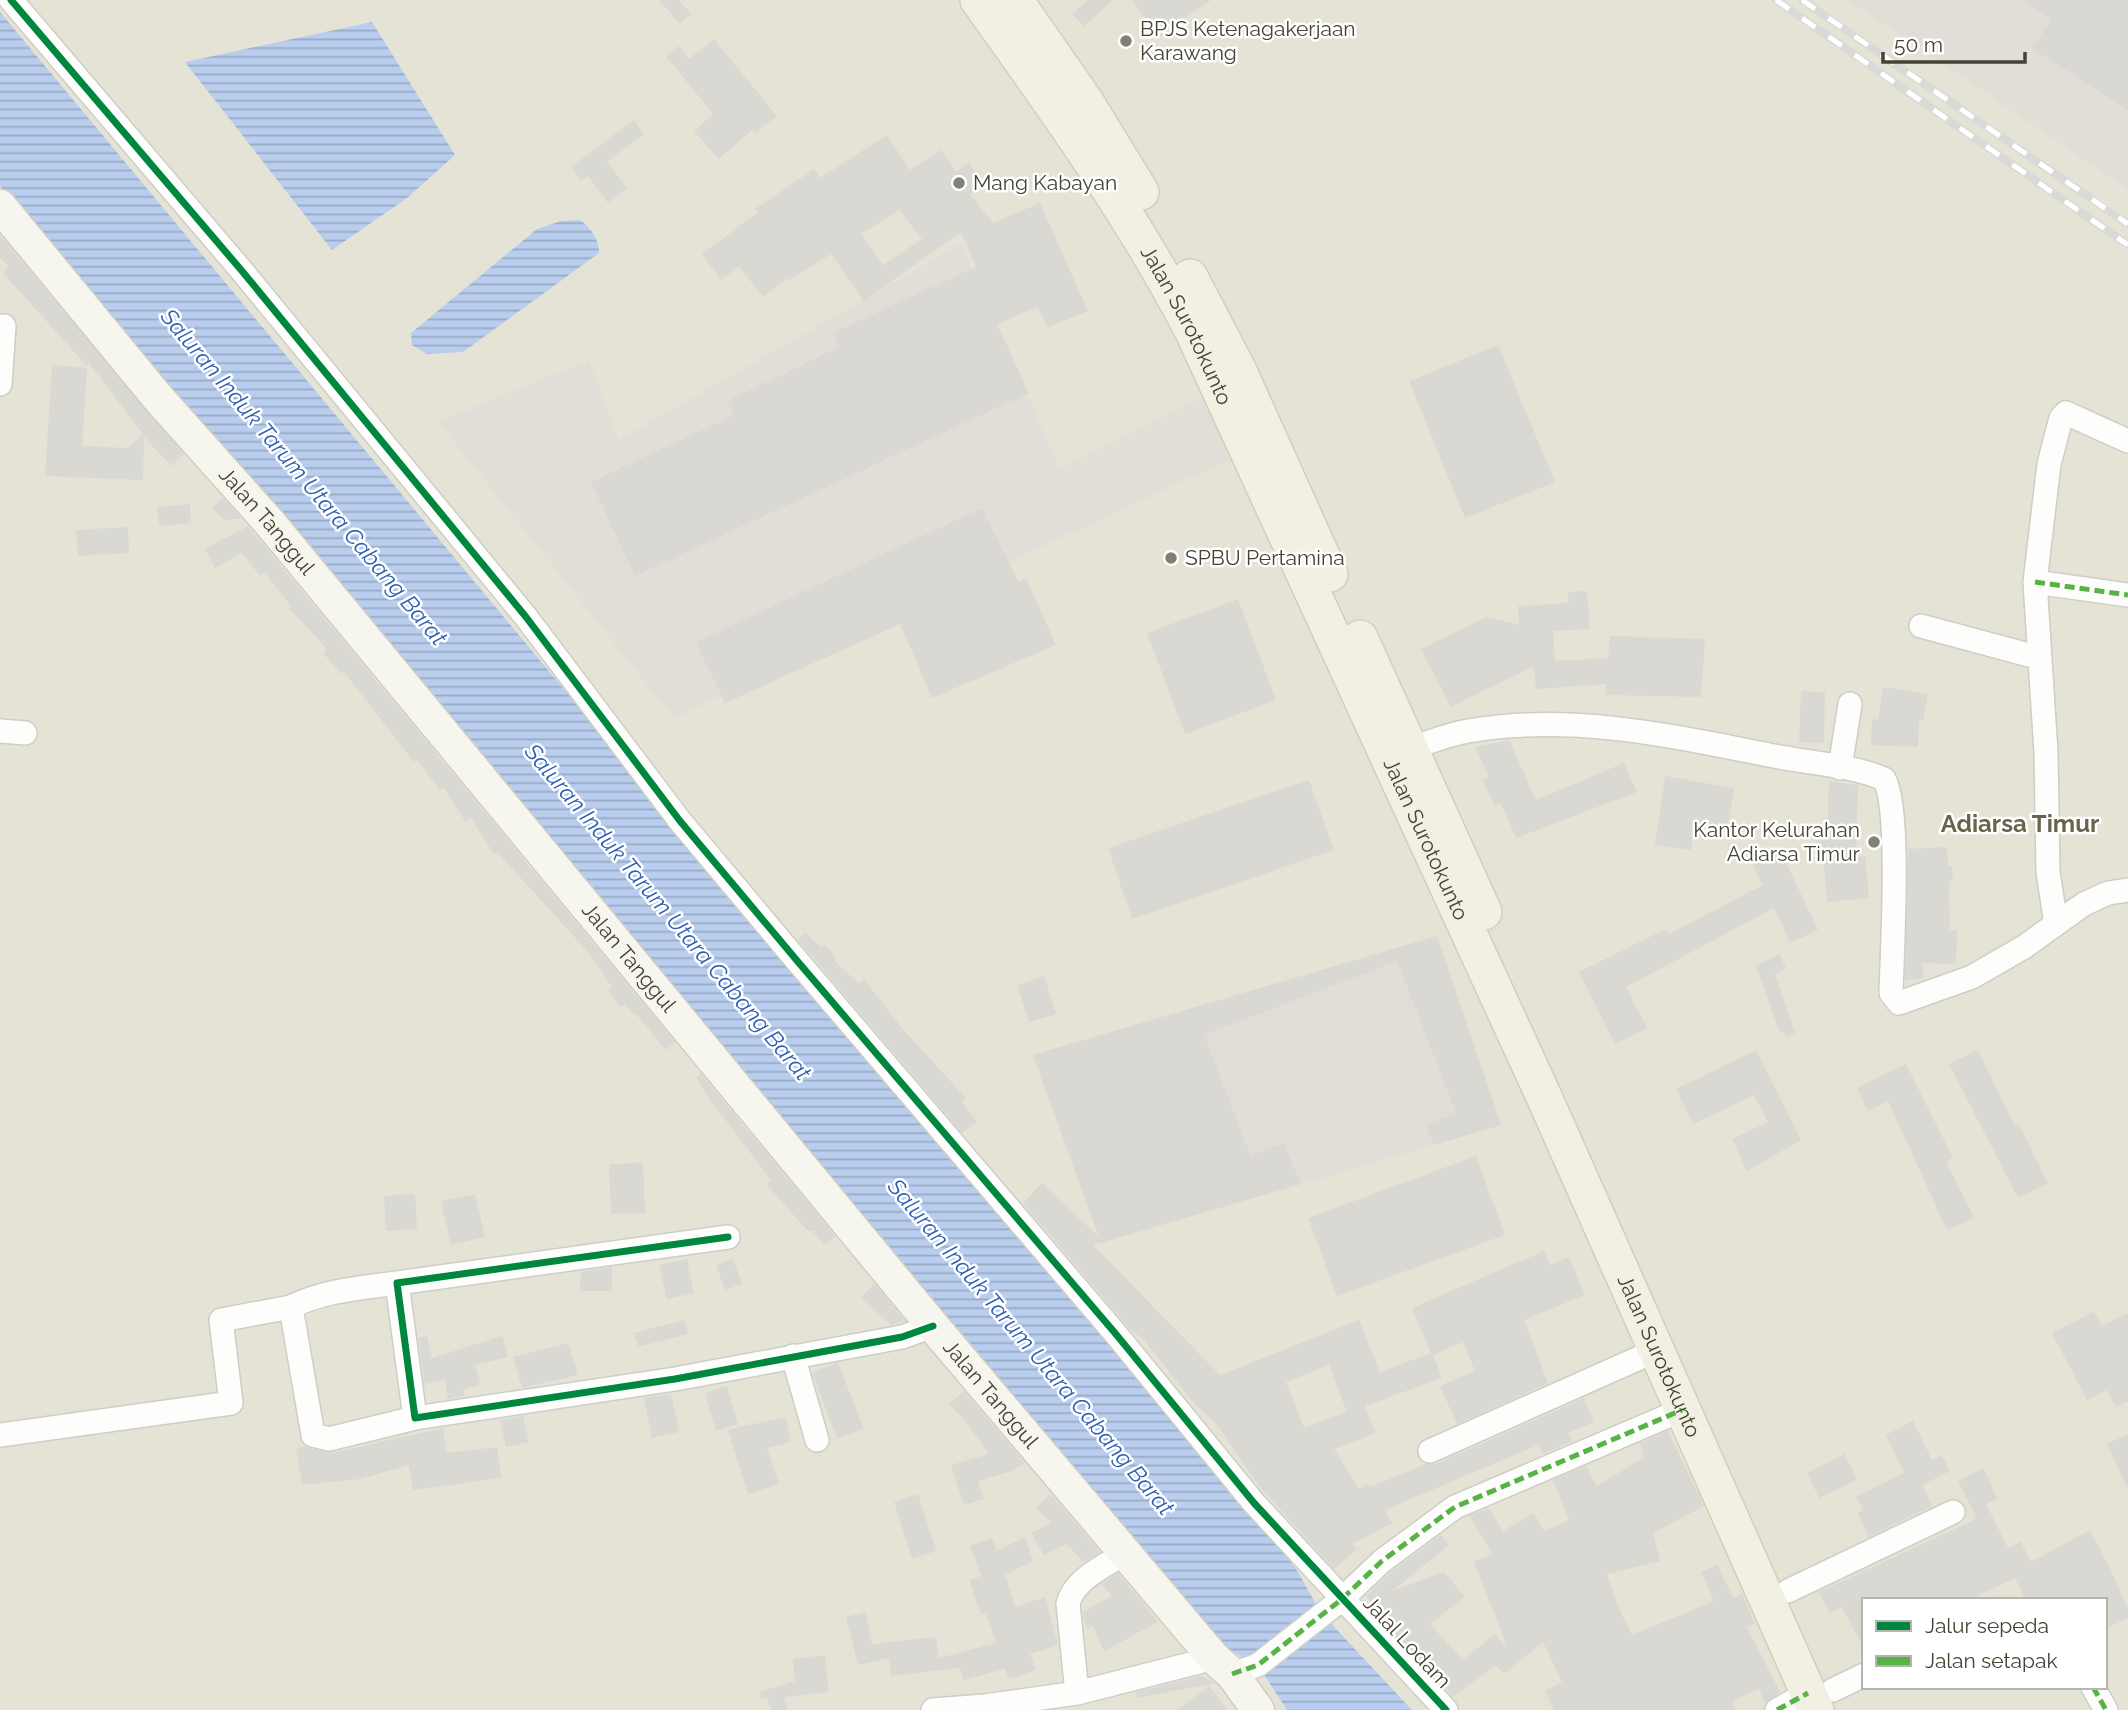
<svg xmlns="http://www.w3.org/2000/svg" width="2128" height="1710" font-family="Raleway,sans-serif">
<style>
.residential{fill:#e4e3d6;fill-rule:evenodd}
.industrial{fill:#e0ded7}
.water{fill:url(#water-rules)}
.building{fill:#dad8d2;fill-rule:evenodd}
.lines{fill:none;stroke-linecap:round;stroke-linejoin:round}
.street-casing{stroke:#cecdc7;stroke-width:26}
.secondary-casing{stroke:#d0cec0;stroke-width:35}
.primary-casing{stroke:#d2d0b6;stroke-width:38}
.street{stroke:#fdfdfc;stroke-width:23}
.secondary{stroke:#f7f6ee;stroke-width:32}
.primary{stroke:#f1f0e3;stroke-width:35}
.rail-casing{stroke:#d9d9d8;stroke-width:8}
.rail{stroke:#fff;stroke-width:5;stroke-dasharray:16;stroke-linecap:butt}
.quiet{stroke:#57b346;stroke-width:5;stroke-dasharray:10 5;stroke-linecap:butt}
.cycleway-casing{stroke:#fff;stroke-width:11}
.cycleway{stroke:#00873e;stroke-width:7}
.poi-dot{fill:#827f74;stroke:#fff;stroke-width:2.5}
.labels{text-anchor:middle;stroke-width:5;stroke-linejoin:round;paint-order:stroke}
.poi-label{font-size:21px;fill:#464335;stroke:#fff;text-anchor:start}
.street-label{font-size:21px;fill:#464335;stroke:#fff}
.water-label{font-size:23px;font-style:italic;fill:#2e5fb3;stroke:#fff}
.quarter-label{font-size:24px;font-weight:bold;fill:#69644c;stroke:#fff}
</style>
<defs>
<pattern id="water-rules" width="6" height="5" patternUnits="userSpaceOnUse" patternTransform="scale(1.75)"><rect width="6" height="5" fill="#b9ceef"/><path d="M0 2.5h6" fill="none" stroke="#98a9c2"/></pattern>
</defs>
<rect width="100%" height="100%" fill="#f0efe9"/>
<path class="residential" d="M0 0H2128V1710H0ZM1864 1600H2105V1687H1864Z"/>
<path class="industrial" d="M1848 0H2128V189Z
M961 244 1060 469 1206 396 1230 459 674 718 438 422 589 360 619 440Z
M1437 936 1501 1125 1101 1243 1033 1055Z"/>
<path class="water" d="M0 12 1295 1567 1321 1613 1412 1710H1287L1258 1665 1214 1642 0 186Z
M372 22 455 155 407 198 332 250 185 62Z
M579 220C590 225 600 242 599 253L463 352 427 354 412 345 411 333 537 229 561 221Z"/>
<path class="building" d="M659 0H679L691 14 680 24Z
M1088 0H1113L1084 26 1072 14Z
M1132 0H1211L1159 37Z
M2023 0H2128V111L2032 48 2052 19Z
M714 39 777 116 755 133 752 130 719 159 694 131 713 114 666 56 679 46 689 59Z
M634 120 644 134 607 162 627 188 608 203 588 176 581 181 571 167Z
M887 135 910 170 941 150 956 172 969 162 983 186 970 194 993 223 1040 203 1088 311 1047 328 1038 307 997 324 1029 393 635 576 591 482 734 415 727 401 839 347 834 332 976 267 961 232 864 301 831 254 787 281 786 279 763 297 739 266 721 280 702 254 758 212 755 209 814 169 820 178ZM899 210 922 239 883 265 861 234Z
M0 235 184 454 171 466 144 437 143 480 45 476 52 365 87 368 82 446 128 448 143 434 88 362 87 366 3 273 9 266 0 258Z
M1498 345 1555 482 1465 518 1409 381Z
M223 498 241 518 224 520 212 507Z
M190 504 191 523 159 526 157 507Z
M982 508 1018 582 1026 578 1056 645 932 698 900 624 725 703 696 642Z
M248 526 675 1042 666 1050 636 1014 634 1015 625 1004 620 1007 608 991 612 987 590 954 497 852 494 854 470 817 465 821 444 788 440 791 417 760 414 762 344 672 341 674 323 653 327 649 289 608 291 606 265 573 260 576 242 553 215 568 205 549Z
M128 527 129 553 78 556 76 530Z
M1587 591 1590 629 1553 631 1555 661 1608 658 1610 636 1705 639 1701 697 1605 695 1606 684 1536 689 1534 666 1451 707 1421 649 1486 617 1519 625 1518 606 1569 603 1568 592Z
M1238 599 1276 700 1185 734 1147 633Z
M1883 687 1928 694 1923 720 1919 719 1918 747 1871 745 1872 719 1878 720Z
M1801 691 1825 692 1824 743 1799 742Z
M1509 740 1536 800 1624 763 1637 792 1516 838 1501 803 1495 806 1482 780 1489 777 1475 747Z
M1665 776 1734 788 1728 827 1706 824 1705 828 1694 827 1691 850 1655 845Z
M1309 780 1334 850 1132 919 1108 848Z
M1829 781 1858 785 1856 857 1865 856 1869 898 1827 902 1823 853H1816L1815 833H1827Z
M1947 847 1948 867 1952 866 1953 881H1949L1950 930H1957L1956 964 1922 963 1924 978 1905 980 1908 849Z
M1781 852 1818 930 1790 943 1774 908 1626 987 1647 1028 1615 1044 1579 972 1666 929 1669 934 1763 885 1753 865Z
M805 933 821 947 825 944 837 958 834 960 859 984 864 979 901 1027 966 1098 962 1102 977 1122 962 1133 798 940Z
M1437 936 1501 1125 1434 1145 1426 1125 1456 1113 1397 961 1204 1035 1251 1156 1284 1143 1301 1184 1093 1245 1220 1375 1359 1320 1380 1372 1431 1353 1412 1308 1544 1251 1550 1265 1569 1257 1585 1295 1524 1320 1548 1383 1457 1424 1440 1386 1475 1371 1463 1342 1433 1355 1442 1378 1365 1406 1376 1433 1334 1449 1359 1489 1367 1483 1370 1487 1426 1464H1436L1584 1398 1594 1422 1568 1433 1573 1441 1542 1454 1538 1445 1385 1510 1392 1523 1352 1544 1357 1549 1334 1569 1259 1486 1217 1425 1194 1403 1144 1340 1130 1329 1023 1203 1042 1183 1099 1237 1033 1055ZM1329 1365 1347 1412 1304 1428 1286 1382Z
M1779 954 1786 968 1775 974 1795 1033 1786 1037 1784 1032 1780 1033 1756 966Z
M1044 976 1056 1014 1029 1022 1017 985Z
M1756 1050 1801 1140 1747 1171 1732 1139 1768 1122 1754 1095 1693 1124 1676 1089Z
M1978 1050 2015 1126 2019 1124 2048 1183 2018 1198 1949 1064Z
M1906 1064 1953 1158 1946 1162 1974 1218 1947 1230 1888 1101 1868 1111 1857 1088Z
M701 1074 835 1236 825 1245 813 1232 817 1231 807 1230 766 1184 771 1180 706 1094 696 1077Z
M1476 1156 1505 1235 1337 1296 1308 1218Z
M643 1163 645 1213 611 1214 609 1164Z
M415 1194 417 1229 386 1231 384 1196Z
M475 1194 485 1237 451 1245 441 1201Z
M687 1259 694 1293 667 1299 659 1265Z
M733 1259 742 1284 725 1290 716 1265Z
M612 1267V1291H580L581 1272Z
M875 1284 905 1321H904L891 1325 861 1297Z
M2094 1312 2102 1326 2128 1313V1401L2116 1407 2107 1390 2087 1400 2052 1333Z
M684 1320 688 1334 638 1347 634 1333Z
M427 1336 432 1358 502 1336 508 1357 475 1365 481 1384 463 1390 464 1396 448 1399 445 1380 425 1384 418 1338Z
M568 1343 578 1375 522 1388 513 1357Z
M838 1363 864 1429 837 1439 812 1372Z
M727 1386 738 1424 716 1431 705 1393Z
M964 1391 1025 1463 1012 1471 978 1481 984 1499 964 1505 951 1465 989 1454 963 1418 949 1404Z
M671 1394 679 1432 652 1438 644 1398Z
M523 1416 529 1442 506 1447 500 1420Z
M785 1417 791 1442 767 1448 779 1484 748 1494 728 1430Z
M1913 1421 1932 1460 1942 1455 1950 1471 1922 1485 1932 1506 1869 1537 1858 1513 1863 1510 1856 1497 1904 1473 1886 1435Z
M443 1428 447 1453 497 1447 501 1478 413 1490 409 1465 360 1479 302 1485 296 1448 306 1447 332 1453Z
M1668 1431 1704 1506 1653 1533 1660 1561 1607 1574 1617 1604 1632 1635 1714 1601 1701 1572 1717 1564 1733 1598 1742 1594 1755 1623 1747 1627 1780 1692 1765 1703 1759 1689 1732 1701 1736 1710H1554L1545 1691 1562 1682 1543 1642 1504 1674 1496 1665 1453 1697 1419 1656 1417 1657 1390 1629 1366 1596 1391 1572 1441 1535 1449 1545 1392 1591 1444 1572 1465 1597 1430 1624 1463 1660 1495 1634 1508 1650 1474 1561 1493 1554 1469 1516 1489 1508 1503 1531 1534 1513 1544 1531 1569 1520 1553 1480 1586 1466 1597 1486 1644 1457 1640 1443Z
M2128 1434V1490L2107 1444Z
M1845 1454 1857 1480 1819 1498 1807 1473Z
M1983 1468 1998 1499 1986 1504 2008 1548 2021 1542 2031 1562 2090 1530 2111 1570 2128 1609V1618L2105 1629V1600H2026L2015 1578 1969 1600H1864V1649L1842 1607 1830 1613 1819 1592 1974 1520 1976 1517 1958 1481Z
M918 1494 936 1551 912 1559 894 1502Z
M1049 1494 1056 1500 1100 1552 1084 1562 1066 1544 1044 1555 1031 1533 1052 1523 1036 1509Z
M1025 1537 1033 1561 1005 1575 1015 1607 1045 1597 1058 1645 1030 1654 1036 1670 1009 1679 1005 1669 963 1680 960 1668 891 1676 889 1658 858 1665 846 1617 865 1612 872 1644 936 1637 939 1658 996 1643 986 1613 981 1615 969 1580 981 1576 970 1546 992 1538 997 1551Z
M1118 1573 1158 1622 1104 1651 1093 1626 1088 1629 1084 1622 1083 1612 1112 1596 1102 1584Z
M825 1655 829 1692 784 1697 788 1710H771L767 1698 760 1699 759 1692 795 1681 793 1659Z
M1201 1676 1214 1683 1137 1698 1136 1692Z
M1209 1686 1227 1710H1177Z"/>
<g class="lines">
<defs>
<path id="street" d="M11 0 242 271 526 617 680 821 799 963 1115 1333 1254 1503 1446 1710
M0 384 4 326
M2035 582 2128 595
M1921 626 2040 658
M0 731 25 733
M1412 748C1430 742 1449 734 1468 731 1572 713 1673 736 1774 756 1809 763 1851 765 1884 779 1901 807 1892 953 1891 993L1899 1003 1972 977 2024 947 2084 904 2108 893 2128 890
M1840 768 1850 704
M2056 924 2048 872 2046 752 2035 582 2049 464 2061 418 2066 413 2128 441
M728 1237 397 1283 415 1418 675 1379 902 1337 933 1326
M397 1283C362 1288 324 1290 291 1307L293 1319 313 1435 329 1439 415 1418
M793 1356 817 1440
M0 1435 231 1403 221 1320 291 1307
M1430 1451 1655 1351
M1788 1591 1953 1512
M1232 1674 1258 1665 1342 1599 1382 1561 1455 1507 1682 1410
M2093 1687 2106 1710
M1833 1690 1864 1675
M1077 1693 1068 1604C1074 1579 1105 1566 1125 1553
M933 1710 985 1706 1077 1693 1214 1658
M1777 1710 1808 1693"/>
<g id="secondary">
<path id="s1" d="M0 206 159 399 269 522 933 1326 1214 1658 1232 1674 1258 1710"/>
</g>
<g id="primary">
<path id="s2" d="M978 0C1055 108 1132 214 1193 332L1545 1099 1816 1710"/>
<path d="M1015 0 1084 99 1141 192"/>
<path d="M1190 277 1238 369 1330 574"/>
<path d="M1360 638 1484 912"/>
</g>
</defs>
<use href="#street" class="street-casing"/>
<use href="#secondary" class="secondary-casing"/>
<use href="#primary" class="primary-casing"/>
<use href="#street" class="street"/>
<use href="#secondary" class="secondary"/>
<use href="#primary" class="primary"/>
<defs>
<path id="rail" d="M1776 0 2128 245
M1802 0 2128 224"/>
</defs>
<use href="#rail" class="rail-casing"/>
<use href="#rail" class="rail"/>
<path class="quiet" d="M2035 582 2128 595
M1232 1674 1258 1665 1342 1599 1382 1561 1455 1507 1682 1410
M2093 1687 2106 1710
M1777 1710 1808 1693"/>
<defs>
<path id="cycleway" d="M11 0 242 271 526 617 680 821 799 963 1115 1333 1254 1503 1446 1710
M728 1237 397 1283 415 1418 675 1379 902 1337 933 1326"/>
</defs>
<use href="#cycleway" class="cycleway-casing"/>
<use href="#cycleway" class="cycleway"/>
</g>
<g class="poi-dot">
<circle cx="1126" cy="41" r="7"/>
<circle cx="959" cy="183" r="7"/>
<circle cx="1171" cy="558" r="7"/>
<circle cx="1874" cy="842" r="7"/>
</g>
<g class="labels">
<g class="poi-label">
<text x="1140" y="36">BPJS Ketenagakerjaan<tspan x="1140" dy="24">Karawang</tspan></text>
<text x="973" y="190">Mang Kabayan</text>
<text x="1185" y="565">SPBU Pertamina</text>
<text x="1860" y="837" text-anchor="end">Kantor Kelurahan<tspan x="1860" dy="24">Adiarsa Timur</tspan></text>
</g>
<g class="street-label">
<text dy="7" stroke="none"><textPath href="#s2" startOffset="387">Jalan Surotokunto</textPath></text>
<text dy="7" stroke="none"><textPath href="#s1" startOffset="413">Jalan Tanggul</textPath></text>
<text dy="7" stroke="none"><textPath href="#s2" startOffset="954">Jalan Surotokunto</textPath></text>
<text dy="7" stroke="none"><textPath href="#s1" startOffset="980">Jalan Tanggul</textPath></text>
<text dy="7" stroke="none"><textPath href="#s2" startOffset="1521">Jalan Surotokunto</textPath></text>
<text dy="7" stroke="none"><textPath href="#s1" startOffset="1547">Jalan Tanggul</textPath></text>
<text transform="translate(1407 1642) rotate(47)" y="7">Jalal Lodam</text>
</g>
<g class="water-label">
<text transform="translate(304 477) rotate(50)" y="8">Saluran Induk Tarum Utara Cabang Barat</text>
<text transform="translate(668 912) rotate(50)" y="8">Saluran Induk Tarum Utara Cabang Barat</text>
<text transform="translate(1031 1347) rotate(50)" y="8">Saluran Induk Tarum Utara Cabang Barat</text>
</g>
<g class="quarter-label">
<text x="2020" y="832">Adiarsa Timur</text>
</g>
</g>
<rect x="1862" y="1598" width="245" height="91" fill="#ffffff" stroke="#b5b4ae" stroke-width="2"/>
<rect x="1876" y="1621" width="35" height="10" fill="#00873e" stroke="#b5b4ae" stroke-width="2"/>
<text x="1925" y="1633" font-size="21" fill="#464335">Jalur sepeda</text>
<rect x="1876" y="1656" width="35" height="10" fill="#57b346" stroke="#b5b4ae" stroke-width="2"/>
<text x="1925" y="1668" font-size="21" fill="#464335">Jalan setapak</text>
<path d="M1883 52v10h142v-10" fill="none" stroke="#464335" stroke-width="3.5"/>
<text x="1894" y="52" font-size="21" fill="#464335" stroke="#ffffff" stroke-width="5" paint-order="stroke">50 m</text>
</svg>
